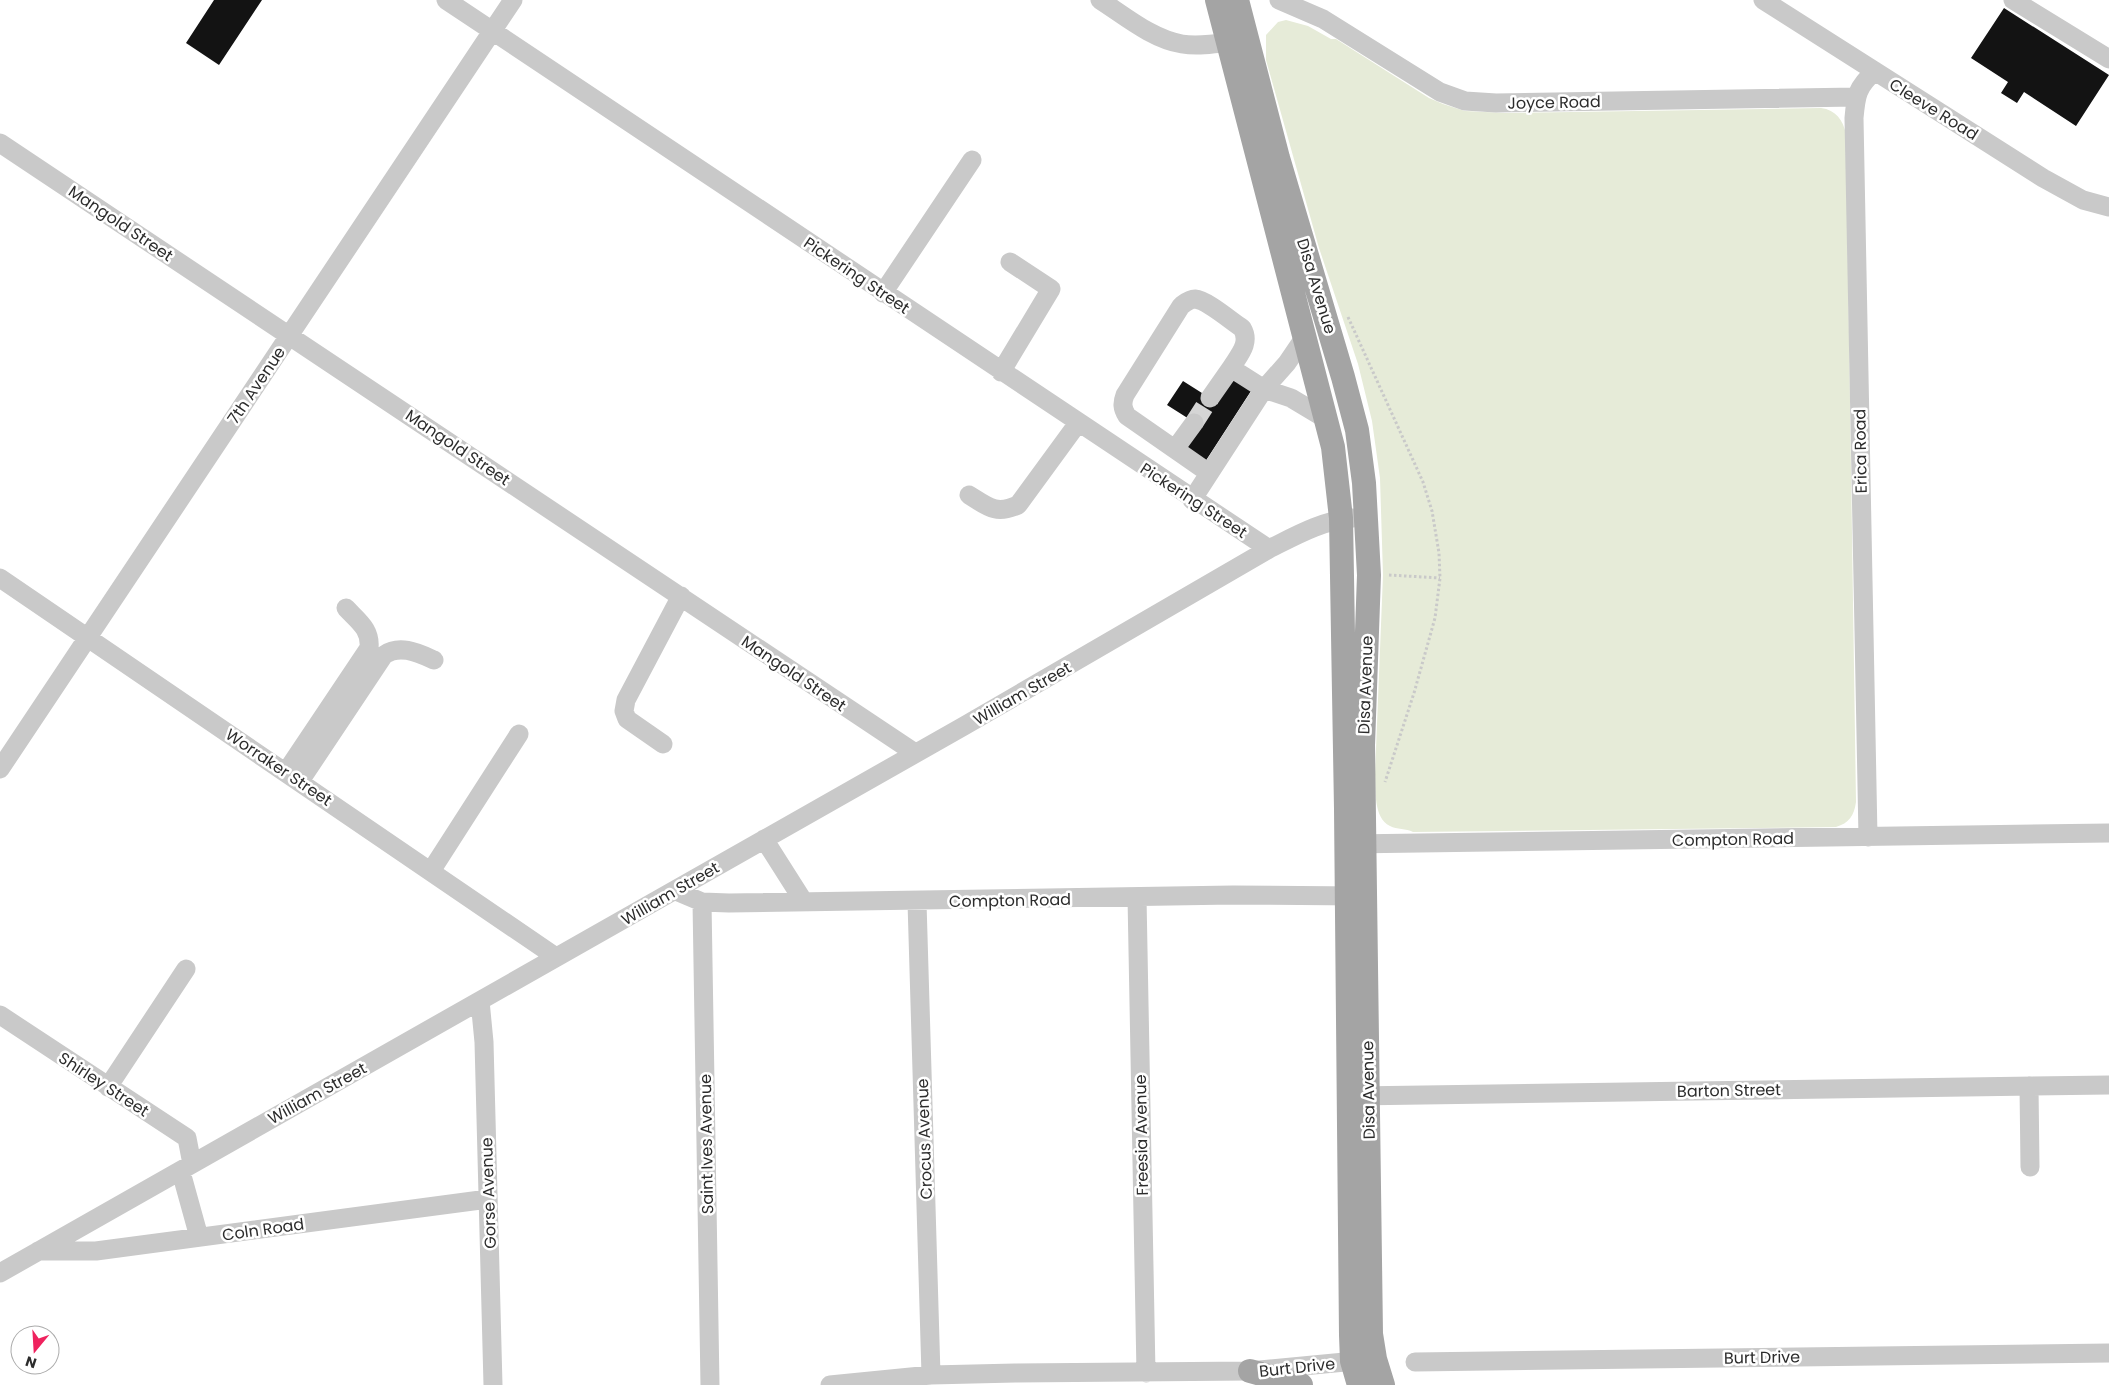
<svg xmlns="http://www.w3.org/2000/svg" width="2109" height="1385" font-family="Poppins,sans-serif">
<style>
.green{fill:#e6ebd8}
.building{fill:#131313}
.lines{fill:none;stroke-linecap:round;stroke-linejoin:round}
.minor-tunnel{stroke:#d5d5d5;stroke-width:19;stroke-dasharray:19 9;stroke-linecap:butt}
.path{stroke:#c9c9c9;stroke-width:3;stroke-dasharray:2.5 2.5;stroke-linecap:butt}
.minor{stroke:#c9c9c9;stroke-width:19}
.major{stroke:#a4a4a4;stroke-width:24}
.labels{text-anchor:middle;stroke-width:5;stroke-linejoin:round;paint-order:stroke}
.street-label{font-size:16px;fill:#2c2c2c;stroke:#fff}
</style>
<rect width="100%" height="100%" fill="#fff"/>
<path class="green" d="M1286 20 1308 26 1331 39H1336L1429 98 1443 104 1465 111 1505 113 1821 108C1836 110 1843 120 1846 134L1856 802C1854 816 1849 823 1836 827L1413 832C1406 828 1397 830 1390 826 1373 818 1376 789 1375 774L1383 575 1380 478 1372 421 1358 364 1319 248 1266 60V35L1278 22Z"/>
<path class="building" d="M214 0H262L219 65 186 43Z
M2004 8 2109 75 2076 126 2024 92 2017 103 2001 93 2008 82 1971 58Z
M1228 376 1251 391 1205 462 1182 447 1197 424 1167 405 1183 381 1213 400Z"/>
<g class="lines">
<path class="minor-tunnel" d="M1194 423 1210 398"/>
<path class="path" d="M1348 317 1423 482 1432 511 1439 553 1440 578 1435 618 1414 693 1385 782
M1389 575 1440 578"/>
<path class="minor" d="M446 0 1269 549
M1100 0C1125 16 1152 39 1182 44 1200 47 1221 43 1240 41
M1279 0 1323 19 1440 92 1465 101 1496 103 1856 97
M1763 0 2043 178 2083 200 2109 207
M2013 0 2109 59
M0 143 915 753
M883 293 972 160
M1001 372 1051 289 1010 262
M1210 398 1231 368
M1175 449 1194 423
M1209 473 1127 416C1122 408 1122 403 1125 395L1181 306C1185 303 1189 299 1195 299 1207 300 1231 321 1242 328 1251 343 1239 355 1231 368L1264 389 1291 398 1321 416 1326 422
M969 495C988 507 996 515 1018 505L1078 423
M1192 500 1264 389 1287 363 1304 338
M0 578 556 957
M663 744 627 719 624 711 626 700 681 596
M0 769 513 0
M286 772 369 648C371 629 358 621 346 608
M300 781 384 655C400 644 418 653 434 660
M1868 837 1854 118C1856 95 1857 87 1875 71
M764 839 804 902
M1350 844 2109 833
M431 871 519 734
M676 891 702 902 729 903 1233 895 1360 896
M1137 897 1146 1373
M702 902 710 1385
M917 902 931 1375
M480 1001 484 1042 493 1385
M0 1015 187 1138 192 1164
M2029 1086 2030 1167
M108 1087 186 969
M1355 1096 2109 1085
M181 1172 199 1237
M38 1251H96L488 1199
M0 1273 964 726 1269 549C1295 536 1323 520 1353 518
M1415 1362 2109 1353
M830 1385 931 1375 1015 1373 1250 1371 1366 1360"/>
<path class="major" d="M1217 0 1333 447 1341 518 1346 809 1351 1335 1352 1361 1359 1385
M1237 0 1278 158 1343 377 1357 430 1364 483 1369 575 1363 745 1371 1334 1375 1359 1383 1385
M1250 1371 1301 1385"/>
</g>
<g class="labels">
<g class="street-label">
<text transform="translate(1554 102) rotate(-1)" y="6">Joyce Road</text>
<text transform="translate(1934 109) rotate(32)" y="6">Cleeve Road</text>
<text transform="translate(121 223) rotate(34)" y="6">Mangold Street</text>
<text transform="translate(857 275) rotate(34)" y="6">Pickering Street</text>
<text transform="translate(1317 286) rotate(73)" y="6">Disa Avenue</text>
<text transform="translate(256 385) rotate(-56)" y="6">7th Avenue</text>
<text transform="translate(458 447) rotate(34)" y="6">Mangold Street</text>
<text transform="translate(1860 451) rotate(-91)" y="6">Erica Road</text>
<text transform="translate(1194 500) rotate(33)" y="6">Pickering Street</text>
<text transform="translate(794 673) rotate(34)" y="6">Mangold Street</text>
<text transform="translate(1365 685) rotate(-88)" y="6">Disa Avenue</text>
<text transform="translate(1022 693) rotate(-30)" y="6">William Street</text>
<text transform="translate(279 767) rotate(34)" y="6">Worraker Street</text>
<text transform="translate(1733 839) rotate(-1)" y="6">Compton Road</text>
<text transform="translate(670 893) rotate(-30)" y="6">William Street</text>
<text transform="translate(1010 900) rotate(-1)" y="6">Compton Road</text>
<text transform="translate(104 1084) rotate(33)" y="6">Shirley Street</text>
<text transform="translate(1368 1090) rotate(-91)" y="6">Disa Avenue</text>
<text transform="translate(1729 1090) rotate(-1)" y="6">Barton Street</text>
<text transform="translate(317 1093) rotate(-29)" y="6">William Street</text>
<text transform="translate(1141 1135) rotate(-91)" y="6">Freesia Avenue</text>
<text transform="translate(924 1139) rotate(-92)" y="6">Crocus Avenue</text>
<text transform="translate(706 1144) rotate(-91)" y="6">Saint Ives Avenue</text>
<text transform="translate(488 1193) rotate(-92)" y="6">Gorse Avenue</text>
<text transform="translate(263 1229) rotate(-8)" y="6">Coln Road</text>
<text transform="translate(1762 1357) rotate(-1)" y="6">Burt Drive</text>
<text transform="translate(1297 1367) rotate(-6)" y="6">Burt Drive</text>
</g>
</g>
<g transform="translate(35 1350) rotate(198)"><circle r="24" fill="#ffffff" stroke="#ababab"/>
<path d="M0-4L9 19L0 12L-9 19Z" fill="#ef225e"/>
<text y="-8" font-size="14" font-weight="bold" text-anchor="middle" fill="#2c2c2c">N</text>
</g>
</svg>
